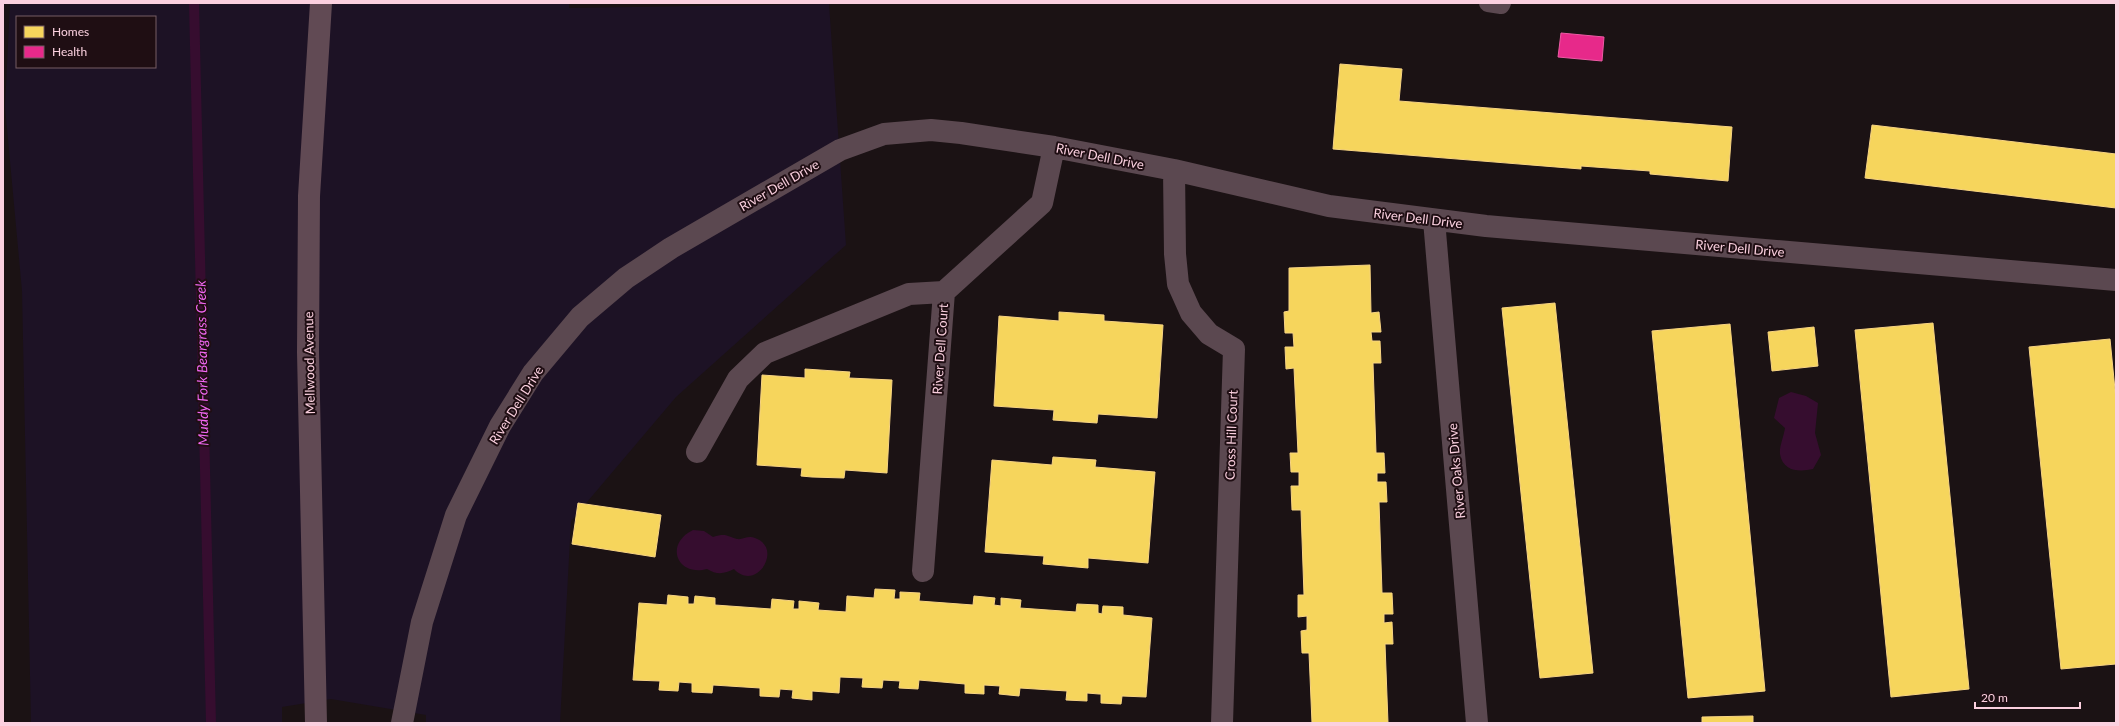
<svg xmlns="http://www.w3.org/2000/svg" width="2119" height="726" font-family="Lato,sans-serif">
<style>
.green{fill:#1d1225;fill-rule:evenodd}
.water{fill:#360d2f}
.homes{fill:#f6d55c;stroke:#f8d483}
.health{fill:#e7298a;stroke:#ed5ba4}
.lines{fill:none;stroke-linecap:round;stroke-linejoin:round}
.stream{stroke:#360d2f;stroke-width:10}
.lane{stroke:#5b4850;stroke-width:18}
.street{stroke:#5b4850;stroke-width:22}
.secondary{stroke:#614a54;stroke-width:22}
.labels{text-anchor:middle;stroke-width:4;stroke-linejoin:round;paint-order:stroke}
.street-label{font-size:13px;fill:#fbd0df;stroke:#1f0e13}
.water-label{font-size:14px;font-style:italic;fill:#f267f2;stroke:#1f0e13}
</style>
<rect width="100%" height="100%" fill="#1b1214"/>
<path class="green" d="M10 3H569V8L829 4 846 245 676 397 571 521 560 723H426V715L331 699 282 707V723H31L22 291 5 107ZM17 17H155V67H17Z"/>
<path class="water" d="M1791 392 1806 396 1818 403 1815 433 1821 455 1813 469C1800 472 1783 472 1780 454 1779 447 1784 436 1785 428L1774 418 1779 398Z
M693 530 704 531 713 537C726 533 726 536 737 539 743 540 748 535 755 538 784 548 756 593 734 569 724 574 717 575 707 569 677 577 664 544 693 530Z"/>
<path class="homes" d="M1340 64 1402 69 1399 101 1732 127 1728 181 1650 174V171L1581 166V169L1333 149Z
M1872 125 2116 154V208L1865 178Z
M1370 265 1371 313 1379 312 1381 332H1371L1372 341H1380L1381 363H1373L1376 453H1384L1385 473H1377V482H1386L1387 502H1379L1382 593H1392L1393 614H1384V623L1392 622 1393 644H1385L1388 723H1312L1309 653H1302L1301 631 1307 630V616L1298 617V595H1304L1301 510H1292L1291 486H1299V472H1291L1290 453H1298L1294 368 1286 369 1285 347H1294L1293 333H1285L1284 312 1289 311V268Z
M1555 303 1593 673 1540 678 1502 308Z
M1059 312 1104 315V321L1163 325 1157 418 1098 414 1097 423 1053 420 1054 410 994 406 999 316 1059 321Z
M1933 323 1969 689 1891 697 1855 330Z
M1730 324 1765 691 1688 698 1652 331Z
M1814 327 1818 366 1772 371 1768 332Z
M2110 339 2116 400V664L2061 669 2029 347Z
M805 369 850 372 849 378 892 380 887 473 845 470 844 478 812 477 801 476 802 468 757 465 762 375 805 378Z
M1053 457 1096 460 1095 467 1155 472 1148 563 1088 558V568L1043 564 1044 556 985 552 992 460 1052 465Z
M578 503 661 515 655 557 572 544Z
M875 589 895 590 894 599H900V592L920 593 919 601 973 605 974 596 995 598 994 605 1001 606V598L1021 600 1020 608 1076 612 1077 604 1098 605V613L1102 614 1103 606 1123 607V615L1152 618 1146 697 1122 696 1121 704 1101 703V694H1099L1087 693V701L1066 700 1067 691 1020 688 1019 696 999 694 1000 686 984 685V694L965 693V684L919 680 918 689 899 688 900 681 883 680 882 688 862 687 863 678 840 677 839 693 812 691V700L792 698 793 690 780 689 779 697 760 696V688L713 685 712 693 692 692V683L679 682 678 691 659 690 660 681 633 680 639 603 667 605 668 595 688 597V604H694L695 596 715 598V605L771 609 772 599 794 601 793 609H799V601L819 603 818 610 846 612 847 596 874 598Z
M1753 716V723H1702V717Z"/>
<path class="health" d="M1561 33 1604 37 1602 61 1558 57Z"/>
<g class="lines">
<path class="stream" d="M194 3 211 723"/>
<path class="lane" d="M1488 3 1501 5 1502 3"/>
<path class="street" d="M1174 170 1175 254 1178 284 1191 313 1209 334 1234 349 1222 723
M1434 220 1477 723
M697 452 738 379 765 353 909 294 944 292
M923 571 944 292 1042 203 1054 147
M402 723 422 622 456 515 500 426 533 373 580 317 626 278 671 248 840 150 884 134 931 130 961 133 1054 147 1174 170 1329 206 1486 226 2116 280"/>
<path class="secondary" d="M316 723 308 352 309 196 321 3"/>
</g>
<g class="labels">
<g class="street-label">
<text transform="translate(1100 156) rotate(11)" y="5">River Dell Drive</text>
<text transform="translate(779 185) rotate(-30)" y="5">River Dell Drive</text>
<text transform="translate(1418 218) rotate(7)" y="5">River Dell Drive</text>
<text transform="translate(1740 248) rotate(5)" y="5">River Dell Drive</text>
<text transform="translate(940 349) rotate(-86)" y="5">River Dell Court</text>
<text transform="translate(309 363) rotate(-91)" y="5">Mellwood Avenue</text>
<text transform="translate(516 405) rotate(-58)" y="5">River Dell Drive</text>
<text transform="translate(1231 435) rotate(-88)" y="5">Cross Hill Court</text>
<text transform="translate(1456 471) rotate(-95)" y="5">River Oaks Drive</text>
</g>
<g class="water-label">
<text transform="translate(202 363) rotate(-91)" y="5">Muddy Fork Beargrass Creek</text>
</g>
</g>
<rect width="2119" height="726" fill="none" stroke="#fbd0df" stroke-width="8"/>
<rect x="16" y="16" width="140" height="52" fill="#1f0e13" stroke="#775c65"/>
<rect x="24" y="26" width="20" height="12" fill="#f6d55c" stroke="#775c65"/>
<text x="52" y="36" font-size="12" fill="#fbd0df">Homes</text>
<rect x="24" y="46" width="20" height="12" fill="#e7298a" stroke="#775c65"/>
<text x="52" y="56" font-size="12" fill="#fbd0df">Health</text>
<path d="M1975 702v6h105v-6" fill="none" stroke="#fbd0df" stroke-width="2"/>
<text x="1981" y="702" font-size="12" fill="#fbd0df" stroke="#1f0e13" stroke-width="3" paint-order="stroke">20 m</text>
</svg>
